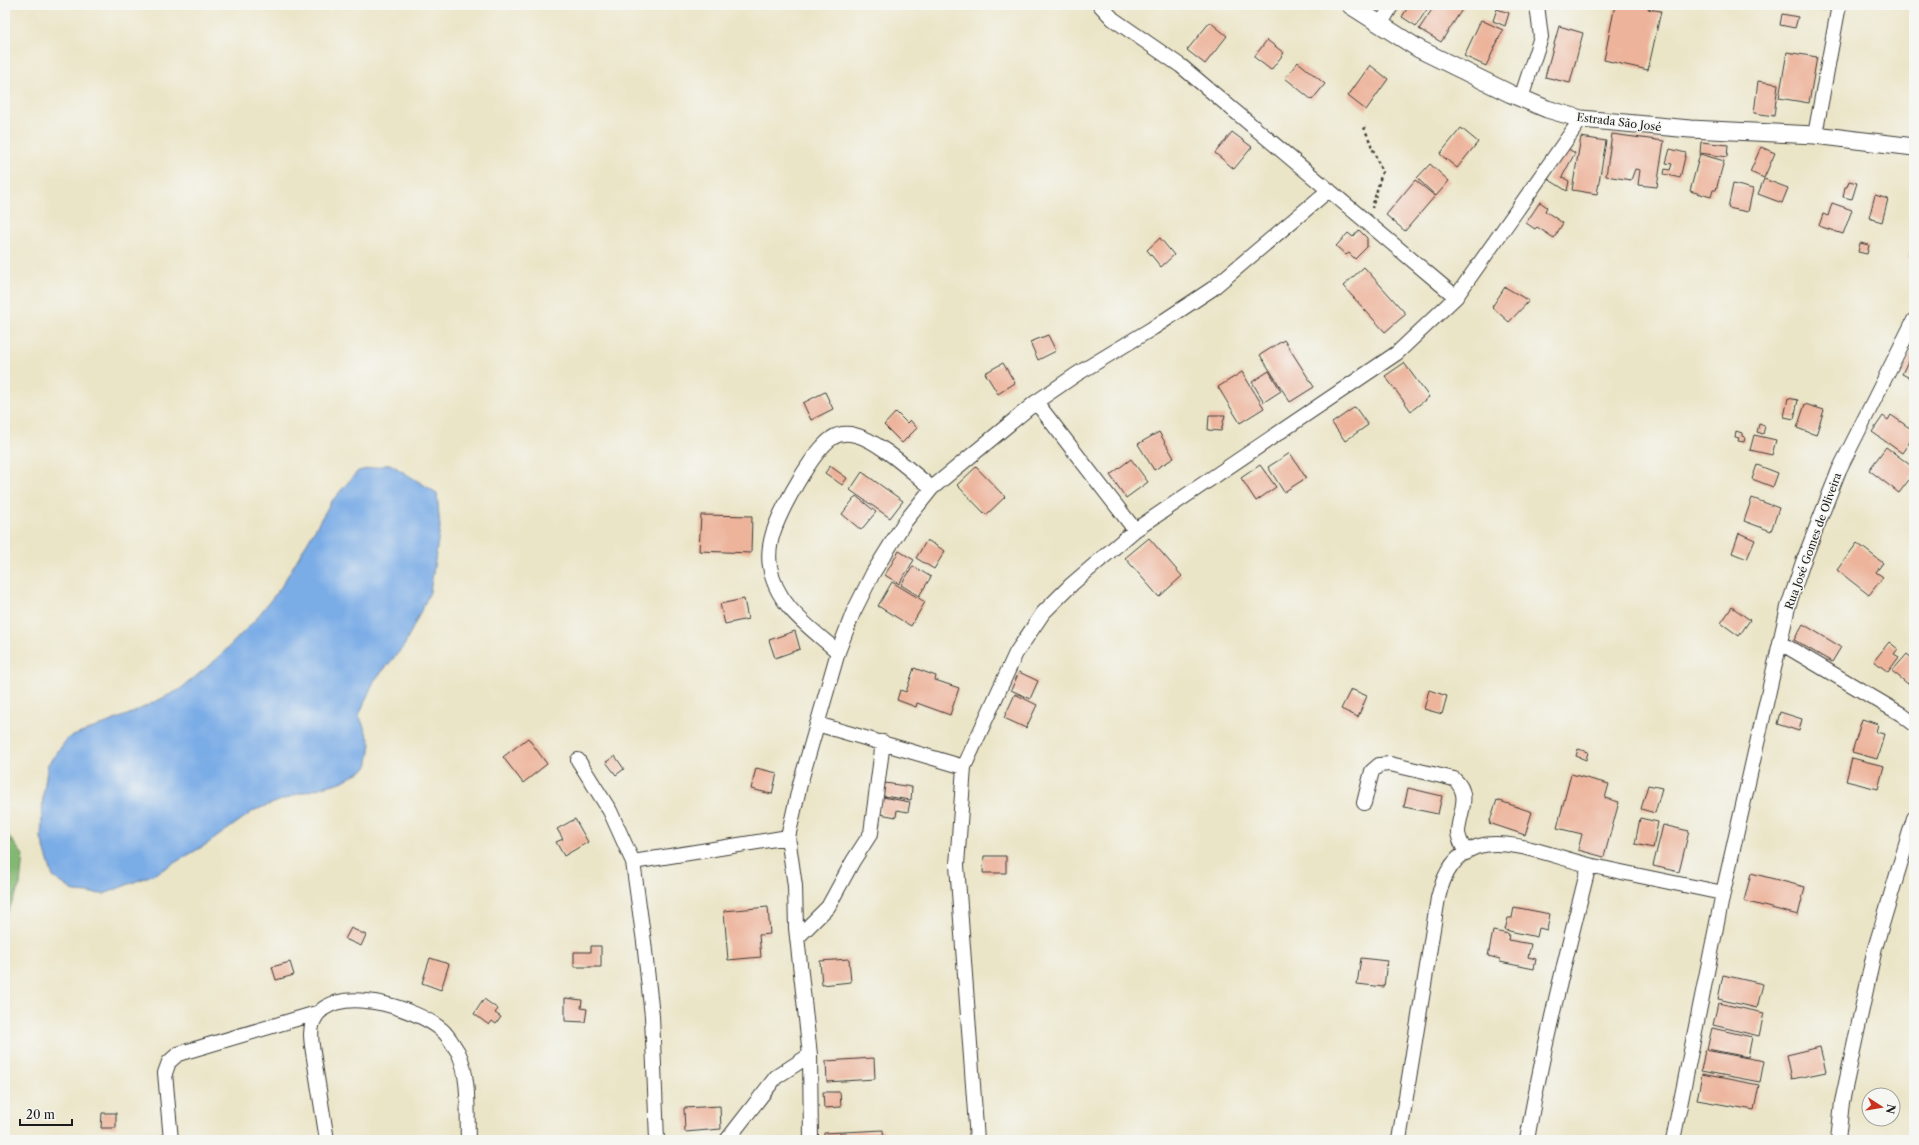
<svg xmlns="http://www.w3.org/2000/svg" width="1919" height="1145" font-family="'Libre Caslon Text',serif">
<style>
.forest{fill:#83b873;stroke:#506a48}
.water{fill:#7aace6;stroke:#4b6481}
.building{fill:#edb49b}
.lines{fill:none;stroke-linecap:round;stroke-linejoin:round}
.minor-casing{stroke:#3b3a36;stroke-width:16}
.tertiary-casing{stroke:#3b3a36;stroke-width:19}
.path{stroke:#3b3a36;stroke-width:2.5;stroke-dasharray:3 3;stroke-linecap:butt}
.minor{stroke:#fff;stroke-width:14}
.tertiary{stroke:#fff;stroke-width:17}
.labels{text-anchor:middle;stroke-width:3;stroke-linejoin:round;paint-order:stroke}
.street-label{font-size:11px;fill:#1c1c1c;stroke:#f6f6f2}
</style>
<rect width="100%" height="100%" fill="#f6f6f2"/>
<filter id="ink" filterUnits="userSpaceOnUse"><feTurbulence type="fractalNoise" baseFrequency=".025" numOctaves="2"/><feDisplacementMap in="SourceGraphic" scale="8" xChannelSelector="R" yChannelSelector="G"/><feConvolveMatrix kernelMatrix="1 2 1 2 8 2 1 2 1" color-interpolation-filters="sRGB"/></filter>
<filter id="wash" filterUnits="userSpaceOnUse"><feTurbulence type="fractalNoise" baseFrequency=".012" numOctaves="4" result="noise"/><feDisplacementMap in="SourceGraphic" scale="16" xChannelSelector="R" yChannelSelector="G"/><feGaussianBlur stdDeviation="0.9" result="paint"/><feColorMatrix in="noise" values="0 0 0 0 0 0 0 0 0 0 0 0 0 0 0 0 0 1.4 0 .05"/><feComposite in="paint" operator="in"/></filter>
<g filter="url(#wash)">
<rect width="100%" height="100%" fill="#ebe5c8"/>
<path class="forest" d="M5 831 23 855 20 885 5 918Z"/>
<path class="water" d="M390 464 437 493 440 528 430 592 404 646 374 681 359 715 371 744 367 768 341 782 298 794 255 810 207 844 157 873 104 894 75 892 53 877 41 838 43 795 48 764 68 738 132 713 179 690 217 659 254 621 281 587 331 502 358 471Z"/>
<g id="blocks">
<path class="building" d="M1409 5H1430L1416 26 1402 17Z
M1435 5H1465L1441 42 1419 29Z
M1615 5H1649L1648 9 1661 11 1648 70 1604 60Z
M1795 5H1825L1824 10Z
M1497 9 1509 13 1505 26 1493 21Z
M1782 14 1798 17 1795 28 1780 25Z
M1481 20 1503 30 1486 66 1464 56Z
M1210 22 1227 36 1205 64 1187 50Z
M1559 26 1583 33 1570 83 1545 77Z
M1267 40 1284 53 1271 70 1254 57Z
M1787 52 1817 57 1809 103 1779 98Z
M1298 62 1325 84 1312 100 1285 78Z
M1370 65 1388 79 1366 110 1348 96Z
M1758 81 1778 84 1774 116 1754 113Z
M1461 128 1478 142 1457 168 1440 154Z
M1232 132 1252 147 1234 169 1215 153Z
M1612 134 1664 141 1657 187 1638 185 1640 170 1635 169 1631 180 1606 176Z
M1581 137 1606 141 1597 194 1572 190Z
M1701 142 1728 145 1727 157 1700 153Z
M1565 147 1575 153 1562 177 1569 181 1567 191 1548 179Z
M1761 147 1775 153 1764 178 1750 172Z
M1670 149 1686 153 1680 178 1664 174 1665 169 1670 170 1672 164 1666 163Z
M1700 154 1724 161 1716 190H1713L1711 197 1690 191Z
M1430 164 1449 181 1436 196 1417 178Z
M1764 179 1788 188 1782 203 1758 194Z
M1415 180 1435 196 1405 231 1386 215Z
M1849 181 1857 183 1852 199 1843 197 1845 187H1847Z
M1733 184 1753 189 1748 212 1728 208Z
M1875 195 1888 199 1882 222 1869 218Z
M1540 202 1547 207 1545 211 1563 223 1554 238 1537 227 1535 229 1526 223Z
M1832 203 1852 210 1843 234 1819 226 1823 214 1828 216Z
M1359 230 1367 238V247L1355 259 1349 253 1346 255 1336 246 1348 233 1353 237Z
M1160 238 1174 255 1161 267 1147 250Z
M1860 243 1869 245 1867 254 1858 252Z
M1914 244V260L1908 257Z
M1364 267 1406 314 1385 332 1343 286Z
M1505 287 1529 301 1509 322 1492 307Z
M1048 335 1056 351 1038 360 1030 342Z
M1284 340 1314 387 1290 402 1260 355Z
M1914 348V380L1902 374Z
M1003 363 1015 383 998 394 985 373Z
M1404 363 1429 397 1411 411 1385 376Z
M1269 371 1281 391 1264 402 1252 382Z
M1242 372 1264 408 1240 423 1218 387Z
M825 392 833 409 811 420 803 403Z
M1788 398 1798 400 1794 419 1784 417Z
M1805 404 1824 410 1816 435 1797 428Z
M1355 407 1368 425 1345 441 1332 423Z
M896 412 907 423 910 420 917 428 902 443 884 425Z
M1209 415H1225L1221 431 1208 430Z
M1891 415 1914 431V436L1902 453 1872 432 1883 416 1888 420Z
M1759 424 1765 426 1763 434 1757 432Z
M1736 431 1742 433V436L1745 437 1744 442 1738 441 1739 438 1735 437Z
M1159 432 1174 458 1154 470 1138 444Z
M1754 435 1776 440 1772 455 1750 450Z
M1886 447 1914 468V473L1899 493 1869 470Z
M1290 453 1306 478 1284 492 1268 467Z
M1131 459 1148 482 1126 498 1110 475Z
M1260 465 1276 487 1256 501 1241 478Z
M1757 465 1778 473 1773 487 1752 479Z
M830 466 847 478 842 485 825 473Z
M976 467 1005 497 986 515 957 485Z
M862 472 903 501 890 518 850 490Z
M856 496 876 512 861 530 842 514Z
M1752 498 1779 508 1771 531 1744 521Z
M701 515 752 516 751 553 699 551Z
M1739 533 1755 540 1747 559 1732 553Z
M1149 538 1182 576 1159 597 1125 558Z
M927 540 945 551 934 569 916 558Z
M1857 543 1883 563 1876 572 1883 577 1869 595 1837 570Z
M899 551 914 560 899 584 885 575Z
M913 566 931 577 919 596 901 585Z
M892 582 925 602 911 626 878 606Z
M744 599 748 619 725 624 720 604Z
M1732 607 1750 620 1739 636 1721 623Z
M1803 624 1841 647 1832 662 1794 640Z
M795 631 800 649 775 658 769 640Z
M1889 642 1898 649 1894 654 1899 657 1888 672 1874 661Z
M1907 654 1914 660V677L1908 684 1892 671Z
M914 668 936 676 935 680 959 688 950 715 917 703 916 707 897 700 900 690 906 692Z
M1019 672 1038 681 1030 699 1011 690Z
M1351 689 1367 696 1358 717 1341 709Z
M1429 690 1447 696 1442 714 1424 709Z
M1015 694 1037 705 1026 728 1004 718Z
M1780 712 1802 719 1799 731 1777 724Z
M1862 719 1878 724 1876 732 1884 734 1877 759 1852 752Z
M528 738 547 764 523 783 503 757Z
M1578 749 1588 752 1586 760 1576 756Z
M615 756 624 769 616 775 606 762Z
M1852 758 1884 766 1878 789 1846 781Z
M756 768 777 773 772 794 751 789Z
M1571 774 1609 784 1605 798 1619 802 1604 857 1578 850 1582 834 1557 828Z
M885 783 912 787 911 800 883 796Z
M1648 785 1662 788 1655 813 1641 809Z
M1408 788 1442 796 1438 814 1404 807Z
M882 797 910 802 908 812 897 810 896 817 880 814Z
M1497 800 1532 812 1525 835 1489 823Z
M1640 818 1658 822 1653 848 1635 844Z
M575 819 588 842 564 856 556 842 563 839 557 829Z
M1663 825 1689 831 1679 872 1653 866Z
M984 856H1006V873H983Z
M1751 873 1805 887 1798 915 1744 901Z
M768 907 770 934 759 935 761 957 728 960 724 911Z
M1514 907 1550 914 1547 930 1539 928 1537 937 1505 930 1508 918H1512Z
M351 928 366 935 361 946 345 939Z
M1493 931 1509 934 1508 940 1531 944 1528 957 1536 959 1534 969 1500 962V959L1488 956Z
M591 946H601V967H574V952H591Z
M430 958 449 964 441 990 422 983Z
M1361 958 1387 961 1384 987 1357 984Z
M849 959 851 982 822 985 820 961Z
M290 962 294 975 276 980 272 967Z
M1723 975 1763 984 1757 1008 1718 999Z
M565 998 582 1000 581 1008 587 1009 585 1022 565 1021Z
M484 999 498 1009 495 1013 501 1017 496 1024 492 1021 489 1025 474 1014Z
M1718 1003 1764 1013 1759 1036 1713 1025Z
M1712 1028 1752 1037 1748 1057 1707 1049Z
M1820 1047 1826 1072 1792 1079 1787 1055Z
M1705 1050 1764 1061 1760 1082 1701 1071Z
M874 1058 875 1079 827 1082 826 1061Z
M1702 1074 1759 1085 1754 1110 1697 1100Z
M823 1092H840L841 1107 824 1108Z
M720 1106 721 1129 685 1132 684 1108Z
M102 1113H116V1128H101Z
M883 1130 884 1140H824V1133Z"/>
</g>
</g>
<g filter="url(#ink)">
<use href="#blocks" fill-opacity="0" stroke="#3b3a36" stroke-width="1"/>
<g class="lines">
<defs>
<path id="minor" d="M1100 5 1113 19 1181 66 1456 297
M1380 25 1392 5
M1521 98 1541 37 1537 5
M1815 135 1839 5
M1036 402 1135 530
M1779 642 1901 714 1914 724
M838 652C811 628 775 605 770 566 768 555 770 543 773 533 781 509 812 452 832 438 838 434 847 433 855 435 878 440 913 473 932 488
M817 724 964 767
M578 760 610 811 633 862 644 942 652 1016 657 1140
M1364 803 1372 771 1379 765 1390 764 1454 779C1472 795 1459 812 1458 832 1458 838 1463 847 1466 853
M633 862 788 837
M797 938 828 907 853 861 871 833 883 742
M171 1140 165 1073 169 1062 178 1054 320 1012
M327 1140 312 1046C311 1038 310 1030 313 1022 330 980 417 1008 442 1030 448 1035 454 1046 458 1052 470 1076 467 1114 468 1140
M727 1140 776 1077 810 1055
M811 1140 810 1055 796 928 795 886 788 837 800 784 838 652 853 613 873 573 904 523 932 488 1036 402 1077 374 1153 328 1212 289 1329 190
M977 1140 957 865 964 767 1016 653 1043 613 1072 584 1135 530 1397 353 1456 297 1581 119
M1399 1140 1438 898C1443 876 1454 855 1476 847 1507 836 1558 858 1589 865 1634 875 1679 884 1723 893
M1527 1140C1543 1047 1566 956 1589 865
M1673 1140 1723 893 1788 607 1803 562 1839 470 1914 320
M1838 1140 1842 1102 1875 948 1914 818"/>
<path id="tertiary" d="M1350 5 1419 49 1511 94 1547 109 1581 119 1690 129 1815 135 1914 147"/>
</defs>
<use href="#minor" class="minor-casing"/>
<use href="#tertiary" class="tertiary-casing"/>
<path class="path" d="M1364 127 1382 172 1372 208"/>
<use href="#minor" class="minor"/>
<use href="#tertiary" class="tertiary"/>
</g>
</g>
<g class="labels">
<g class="street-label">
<text transform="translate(1619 122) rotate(7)" y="4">Estrada São José</text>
<text transform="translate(1813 541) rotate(-70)" y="4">Rua José Gomes de Oliveira</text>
</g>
</g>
<rect width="1919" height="1145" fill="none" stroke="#f6f6f2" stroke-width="20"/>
<g transform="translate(1881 1107) rotate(102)"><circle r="19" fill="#f6f6f2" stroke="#9f9f9c"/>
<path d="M0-3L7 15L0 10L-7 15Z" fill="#c8321e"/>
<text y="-6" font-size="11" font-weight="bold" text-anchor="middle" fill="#1c1c1c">N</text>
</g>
<path d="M20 1119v6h52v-6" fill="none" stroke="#1c1c1c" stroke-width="2"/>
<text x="26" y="1119" font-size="12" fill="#1c1c1c" stroke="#f6f6f2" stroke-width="3" paint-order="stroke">20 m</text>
</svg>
